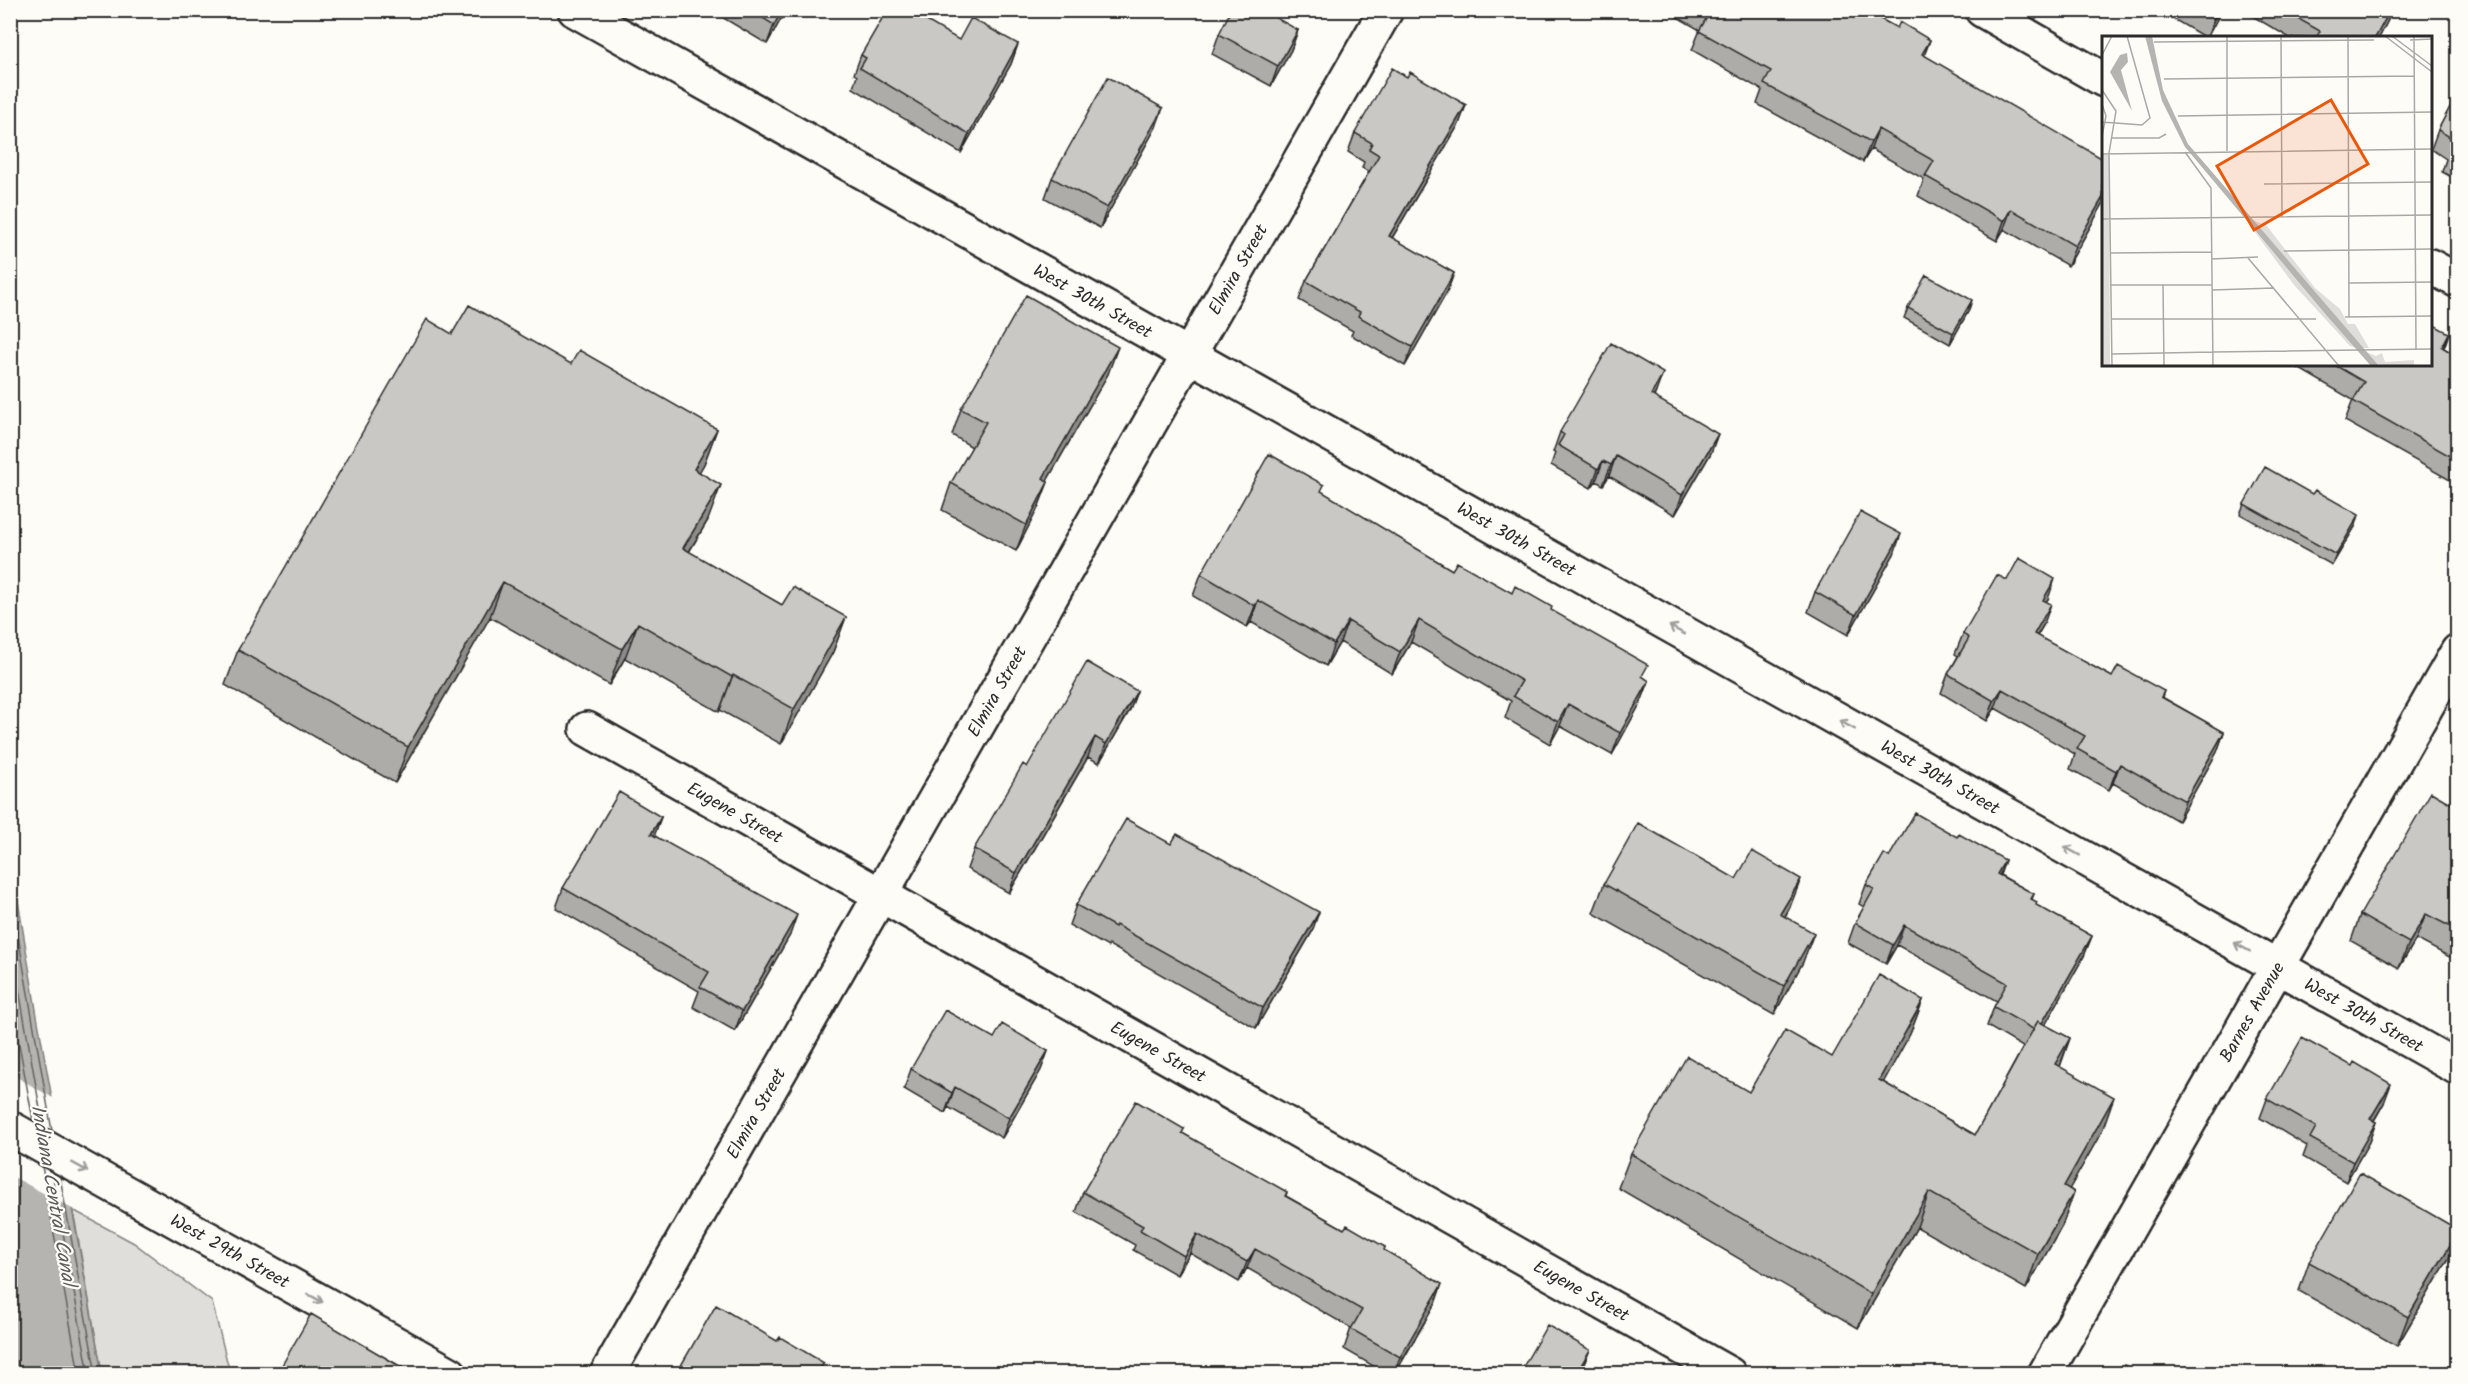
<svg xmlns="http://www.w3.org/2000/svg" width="2468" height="1384" font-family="Kalam,sans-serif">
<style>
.green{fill:#dfdeda;stroke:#858482;stroke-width:1.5}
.water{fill:#b5b4b1;stroke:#7e7d7b;stroke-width:1.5}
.pier{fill:#fdfcf7}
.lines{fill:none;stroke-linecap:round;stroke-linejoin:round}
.shore{stroke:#626261;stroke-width:1.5}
.minor-casing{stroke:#2b2b2b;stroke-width:38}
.major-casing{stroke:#2b2b2b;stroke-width:38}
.minor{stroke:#fdfcf7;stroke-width:33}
.major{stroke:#fdfcf7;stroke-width:33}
.wall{fill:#adaca9;stroke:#2b2b2b;stroke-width:1.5}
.shaded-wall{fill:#8d8c89;stroke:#2b2b2b;stroke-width:1.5}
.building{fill:#c9c8c4;stroke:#2b2b2b;stroke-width:1.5}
.oneway{stroke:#9e9e9b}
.labels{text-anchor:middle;stroke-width:4.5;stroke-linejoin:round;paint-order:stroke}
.street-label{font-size:18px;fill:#2b2b2b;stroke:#fdfcf7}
.water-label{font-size:20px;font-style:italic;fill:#5b5b5a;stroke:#fdfcf7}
.inset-road{fill:none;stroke:#a9a8a5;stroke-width:1.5}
.view{fill:#e8590c;fill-opacity:0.15;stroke:#e8590c;stroke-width:3}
.inset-edge{fill:none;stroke:#2b2b2b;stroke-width:3}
</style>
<rect width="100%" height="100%" fill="#fdfcf7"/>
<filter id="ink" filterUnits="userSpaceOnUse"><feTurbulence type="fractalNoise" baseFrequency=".0167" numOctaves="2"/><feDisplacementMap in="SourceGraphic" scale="12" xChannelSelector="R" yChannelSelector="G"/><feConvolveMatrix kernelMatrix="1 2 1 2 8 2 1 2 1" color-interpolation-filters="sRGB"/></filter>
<g filter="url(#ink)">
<path class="green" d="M73 1210 134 1243 212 1302 230 1373H102Z"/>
<path class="water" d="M10 852 37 1016 102 1373H13L10 1356Z"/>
<path class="pier" d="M11 1074 55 1099 76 1211 10 1175Z"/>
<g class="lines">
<path class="shore" d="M10 890 52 1131
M10 938 43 1126
M10 995 33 1120
M42 1166 79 1374
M52 1172 89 1374
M60 1177 96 1374"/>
<defs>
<g id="minor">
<path d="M1982 10 2104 80"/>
<path d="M2430 266 2458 281"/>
<path id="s1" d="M587 729 1729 1374"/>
<path id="s2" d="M607 1374 1386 10"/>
<path id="s3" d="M2045 1374 2458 651"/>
</g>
<g id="major">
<path id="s4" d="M575 10 2458 1068"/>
<path id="s5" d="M10 1128 450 1374"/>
</g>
</defs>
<use href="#minor" class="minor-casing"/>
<use href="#major" class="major-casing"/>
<use href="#minor" class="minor"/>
<use href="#major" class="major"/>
</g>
<path class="wall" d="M710 10H786L767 44Z
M1665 10H1864L1897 28 1930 40 1924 55 2103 204 2068 266 2004 229 1997 241 1918 196 1924 179 1871 149 1863 162 1757 104 1762 90 1692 50 1700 30Z
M2158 10H2222L2206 38Z
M2242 10H2393L2379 38H2290Z
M1298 30 1291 50 1271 86 1212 54 1219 34Z
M959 40 1018 44 1011 64 961 153 853 88 857 76 854 74 861 55Z
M1407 77 1466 105 1459 124 1392 238 1454 273 1447 292 1405 366 1351 335 1353 331 1299 300 1306 281 1369 172 1362 168 1364 162 1348 152 1355 133Z
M2457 94V180L2442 172 2446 159 2431 149 2438 130Z
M1156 127 1100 228 1045 198 1052 178Z
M1908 308 1969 310 1950 344 1904 318Z
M2449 333 2444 348 2457 356V484L2345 421 2353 400 2293 365V364H2430Z
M452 334 571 364 717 429 704 464 699 472 708 520 689 552 782 605 846 617 833 652 781 744 720 710 719 712 625 658 609 685 490 617 395 783 225 685 238 650Z
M1108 374 1047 481 1048 482 1038 508 1016 551 942 510 951 483 972 447 952 435 961 409Z
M1656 392 1654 397 1711 453 1675 515 1609 476 1603 485 1596 481 1591 488 1551 465 1555 453 1553 452 1560 432Z
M1322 492 1452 570 1512 593 1551 610 1649 681 1641 702 1612 755 1560 726 1550 744 1505 718 1511 701 1411 642 1392 674 1340 642 1326 666 1251 622 1247 627 1193 596 1201 574Z
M2244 504 2356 525 2332 565 2240 514Z
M1894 554 1848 635 1808 612 1815 592Z
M2007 580 2048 599 2046 601 2044 624 2037 636 2112 677 2164 691 2162 697 2224 732 2217 752 2178 821 2113 783 2109 790 2070 769 2075 754 1995 708 1987 721 1941 693 1948 674 1958 656 1955 654 1963 634Z
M1137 691 1130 710 1099 763 1088 757 1009 893 967 869 974 849 1027 767Z
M2457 807V961L2416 939 2399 968 2351 941 2360 915Z
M661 817 654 835 790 935 735 1031 693 1007 699 991 556 908 563 888Z
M1889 857 2005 860 2000 875 2034 894 2032 899 2036 905 2092 936 2084 956 2045 1025 2070 1038 2060 1067 2102 1131 2069 1189 2074 1192 2062 1226 2026 1289 1917 1227 1858 1328 1618 1188 1631 1154 1749 1092 1832 1057 1923 1000 1910 1034 1883 1082 1975 1135 2023 1047 1987 1026 1994 1007 1997 1001 1897 945 1886 964 1848 943 1855 923 1864 907 1859 904 1866 885Z
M1736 879 1790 907 1785 917 1803 962 1774 1015 1593 913 1604 884Z
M1076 905 1312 932 1256 1028 1109 945 1108 947 1069 925Z
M994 1038 1048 1051 1041 1070 1002 1138 948 1107 945 1113 904 1089 911 1069Z
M2267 1099 2384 1103 2374 1121 2376 1122 2369 1142 2346 1182 2303 1157 2307 1146 2260 1118Z
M1184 1129 1182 1133 1287 1192 1286 1196 1344 1229 1385 1247 1384 1250 1435 1304 1395 1374H1387L1344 1349 1351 1328 1247 1268 1239 1282 1190 1253 1177 1275 1133 1250 1135 1245 1076 1212 1083 1192Z
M2449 1258 2397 1346 2299 1291 2309 1262Z"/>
<path class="shaded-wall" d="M782 10H786L767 44 774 25Z
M2218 10H2222L2207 38 2214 19Z
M2390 10H2393L2379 38H2375Z
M1298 30 1291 50 1271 86 1278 66Z
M1930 40 1923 59 1922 54Z
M1018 44 1011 64 961 153 969 134Z
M1466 105 1459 124 1382 255 1389 236Z
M1163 108 1156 127 1100 228 1107 208Z
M1878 129 1871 149 1863 162 1871 142Z
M2103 197V204L2068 266 2075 246Z
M2011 209 2004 229 1997 241 2004 221Z
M1454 273 1447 292 1405 366 1412 347Z
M1972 300 1969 310 1950 344 1953 333Z
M2449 333 2442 353V347Z
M1118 347 1108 374 1033 505 1043 478Z
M1663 373 1656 392 1644 415 1651 395Z
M717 429 704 464 681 504 694 469Z
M1718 434 1711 453 1675 515 1682 495Z
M1616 456 1609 476 1603 485 1611 465Z
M1603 461 1596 481 1591 488 1598 469Z
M1048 482 1038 508 1016 551 1026 525Z
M721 485 708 520 670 583 683 548Z
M2359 515 2356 525 2332 565 2336 555Z
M1901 534 1894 554 1848 635 1856 615Z
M2055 579 2048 599 2035 619 2043 600Z
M503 582 490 617 395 783 408 747Z
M1258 600 1251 622 1247 627 1255 606Z
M2051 604 2044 624 2026 654 2034 634Z
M846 617 833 652 781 744 794 709Z
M1419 620 1411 642 1392 674 1400 652Z
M1348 621 1340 642 1326 666 1334 644Z
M638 623 625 658 609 685 622 649Z
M733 675 720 710 719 712 732 677Z
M1649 681 1641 702 1612 755 1620 733Z
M2002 689 1995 708 1987 721 1994 701Z
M1137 691 1130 710 1099 763 1106 744Z
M1568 704 1560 726 1550 744 1558 722Z
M2224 732 2217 752 2178 821 2185 801Z
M1095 737 1088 757 1009 893 1016 873Z
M2120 764 2113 783 2109 790 2116 771Z
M661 817 654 837 651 834Z
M2005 860 1998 880 1997 874Z
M1801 879 1790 907 1770 943 1780 914Z
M1319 912 1312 932 1256 1028 1263 1008Z
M2426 914 2416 939 2399 968 2409 943Z
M797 915 790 935 735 1031 742 1011Z
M1904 925 1897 945 1886 964 1893 945Z
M1814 933 1803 962 1774 1015 1784 986Z
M2092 936 2084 956 2030 1052 2037 1032Z
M1923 1000 1910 1034 1866 1114 1879 1080Z
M2070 1038 2057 1073 2055 1064Z
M1048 1051 1041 1070 1002 1138 1009 1118Z
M2391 1084 2384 1103 2363 1139 2370 1119Z
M955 1087 948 1107 945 1113 952 1093Z
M2114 1097 2102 1131 2052 1220 2064 1186Z
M2376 1122 2369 1142 2346 1182 2353 1162Z
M1929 1192 1917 1227 1858 1328 1871 1294Z
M2074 1192 2062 1226 2026 1289 2038 1254Z
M2457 1233 2449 1258 2397 1346 2408 1317Z
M1197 1234 1190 1253 1177 1275 1184 1256Z
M1255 1249 1247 1268 1239 1282 1247 1262Z
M1442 1284 1435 1304 1394 1374 1400 1357Z
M1590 1350 1580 1374H1576Z"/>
<path class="building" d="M750 10H782L774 25Z
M887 10H908L959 40 971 18 1018 44 969 134 860 68 866 58 861 55Z
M1231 10H1262L1298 30 1278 66 1219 34Z
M1708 10H1864L1897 28 1900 22 1930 40 1922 54 2103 159V197L2075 246 2011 209 2004 221 1925 176 1934 161 1878 129 1871 142 1764 84 1771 71 1699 31 1710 12Z
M2199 10H2218L2214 19Z
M2283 10H2390L2375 38H2316L2320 31Z
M1392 68 1407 77 1410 72 1466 105 1389 236 1454 273 1412 347 1358 316 1360 312 1306 281 1379 155 1369 149 1372 143 1355 133Z
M1108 77 1163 108 1107 208 1052 178Z
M2457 94V157L2449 152 2455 140 2438 130Z
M1926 275 1972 300 1953 333 1908 308Z
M1026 295 1118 347 1043 478 1048 482 1026 525 951 483 986 422 961 409Z
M469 305 571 364 579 350 717 429 694 469 721 485 683 548 782 605 793 587 846 617 794 709 733 675 732 677 638 623 622 649 503 582 408 747 238 650 427 319 452 334Z
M2430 323 2449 333 2442 347 2457 356V460L2353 401 2364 382 2333 364H2430Z
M1611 343 1663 373 1651 395 1718 434 1682 495 1616 456 1611 465 1603 461 1598 469 1558 445 1564 435 1560 432Z
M1269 454 1324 485 1321 491 1452 570 1457 562 1512 593 1515 586 1552 607 1551 610 1648 665 1642 676 1649 681 1620 733 1568 704 1558 722 1513 696 1522 681 1419 620 1400 652 1348 621 1334 644 1258 600 1255 606 1201 574Z
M2265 467 2312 494 2315 490 2359 515 2336 555 2244 504Z
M1860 512 1901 534 1856 615 1815 592Z
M2019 558 2055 579 2043 600 2051 604 2034 634 2112 677 2118 666 2164 691 2161 697 2224 732 2185 801 2120 764 2116 771 2077 749 2085 736 2002 689 1994 701 1948 674 1969 638 1963 634 1997 575 2007 580Z
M1087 662 1137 691 1106 744 1095 737 1016 873 974 849 1023 764 1027 767Z
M619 792 661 817 651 834 797 915 742 1011 700 987 709 972 563 888Z
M2431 792 2457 807V930L2426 914 2409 943 2360 915Z
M1915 813 1957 837 1959 834 2005 860 1997 874 2034 894 2031 899 2037 902 2036 905 2092 936 2042 1023 2038 1021 2033 1029 1994 1007 2007 983 1904 925 1893 945 1855 923 1874 889 1866 885 1884 854 1889 857Z
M1126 819 1171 844 1177 834 1319 912 1263 1008 1116 925 1115 927 1076 905Z
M1638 823 1736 879 1752 851 1801 879 1780 914 1814 933 1784 986 1604 884Z
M1879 975 1923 1000 1879 1080 1975 1135 2038 1021 2070 1038 2055 1064 2114 1097 2064 1186 2074 1192 2038 1254 1929 1192 1871 1294 1631 1154 1687 1056 1749 1092 1785 1030 1832 1057Z
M945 1010 994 1038 1002 1024 1048 1051 1009 1118 955 1087 952 1093 911 1069Z
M2302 1038 2352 1066 2354 1062 2391 1084 2370 1119 2376 1122 2353 1162 2310 1138 2316 1127 2267 1099Z
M1136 1101 1184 1129 1182 1133 1287 1192 1285 1196 1344 1229 1347 1225 1385 1247 1384 1250 1442 1284 1400 1357 1351 1329 1362 1310 1255 1249 1247 1262 1197 1234 1184 1256 1140 1230 1143 1226 1083 1192Z
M2360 1173 2457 1229V1233L2408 1317 2309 1262Z
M716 1305 777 1341 780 1337 824 1363 817 1374H676Z
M311 1314 413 1374H277Z
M1547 1325 1590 1350 1576 1374H1519Z
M2124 1365 2138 1374H2119Z"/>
<defs><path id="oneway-shaft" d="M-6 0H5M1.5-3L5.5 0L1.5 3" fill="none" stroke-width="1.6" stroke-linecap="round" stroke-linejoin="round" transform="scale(1.5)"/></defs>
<g class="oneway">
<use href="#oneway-shaft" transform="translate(1677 630) rotate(-151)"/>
<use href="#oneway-shaft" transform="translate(1847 725) rotate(-151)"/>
<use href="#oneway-shaft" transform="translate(2072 851) rotate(-151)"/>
<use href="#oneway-shaft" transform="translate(2242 947) rotate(-151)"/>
<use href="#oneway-shaft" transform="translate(80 1167) rotate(29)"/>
<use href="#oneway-shaft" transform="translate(315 1298) rotate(29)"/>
</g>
</g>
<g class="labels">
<g class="street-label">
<text dy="6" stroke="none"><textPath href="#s2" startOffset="1272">Elmira Street</textPath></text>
<text dy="6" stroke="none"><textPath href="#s4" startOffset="594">West 30th Street</textPath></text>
<text dy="6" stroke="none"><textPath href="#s4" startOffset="1080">West 30th Street</textPath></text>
<text dy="6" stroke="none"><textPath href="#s2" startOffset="786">Elmira Street</textPath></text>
<text dy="6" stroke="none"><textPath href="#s4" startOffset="1566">West 30th Street</textPath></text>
<text dy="6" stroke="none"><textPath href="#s1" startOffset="170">Eugene Street</textPath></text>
<text dy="6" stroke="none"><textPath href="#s3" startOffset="417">Barnes Avenue</textPath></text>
<text dy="6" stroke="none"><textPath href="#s4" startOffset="2052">West 30th Street</textPath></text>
<text dy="6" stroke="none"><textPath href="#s1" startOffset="656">Eugene Street</textPath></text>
<text dy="6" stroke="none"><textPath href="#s2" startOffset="300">Elmira Street</textPath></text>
<text dy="6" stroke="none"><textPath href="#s5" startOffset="252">West 29th Street</textPath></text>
<text dy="6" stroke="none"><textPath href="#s1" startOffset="1142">Eugene Street</textPath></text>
</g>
<g class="water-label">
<text transform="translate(54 1195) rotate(80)" y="7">Indiana Central Canal</text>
</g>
</g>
<g transform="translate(2102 36)">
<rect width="330" height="330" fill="#fdfcf7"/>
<path d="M0 119H7L8 330H0ZM144 184 225 280 254 312 248 310 192 249ZM151 184 165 190 213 252 238 273 246 288H253L267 312H261ZM264 316 274 320 280 317 283 326 312 324V330H277Z" fill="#dfdeda"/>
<path d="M43 0H50L61 54 86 108 277 330H269L225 280 83 111 60 65ZM25 17 26 26 19 34 30 75 8 36 18 19Z" fill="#b5b4b1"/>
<path class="inset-road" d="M125 0V115M179 0 180 181M246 0 247 281M283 0 330 36M290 0 330 30M312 0 314 313M308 4 330 3M52 6 272 4M0 19 10 0M62 43 312 40M0 54 14 75 7 117M0 68 4 80 0 100M76 80 330 76M0 86 40 89 48 82 25 0M10 102H57L64 98M83 116 109 152 111 330M7 117 10 330M0 118 330 113M162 148 330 146M0 183 330 179M182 215 330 213M8 217 109 216M146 222 237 330M109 223 156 221M247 247 330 246M9 249H110M61 249 62 330M110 254 172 252M243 281 330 280M9 283H214M111 316 330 313M10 318 111 316"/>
<path class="view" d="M229 64 266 128 152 194 115 130Z"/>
<rect width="330" height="330" class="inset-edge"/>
</g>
<rect width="2468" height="1384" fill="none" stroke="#fdfcf7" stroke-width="36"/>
<rect x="18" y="18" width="2432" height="1348" fill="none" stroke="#2b2b2b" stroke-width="2" filter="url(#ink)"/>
</svg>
